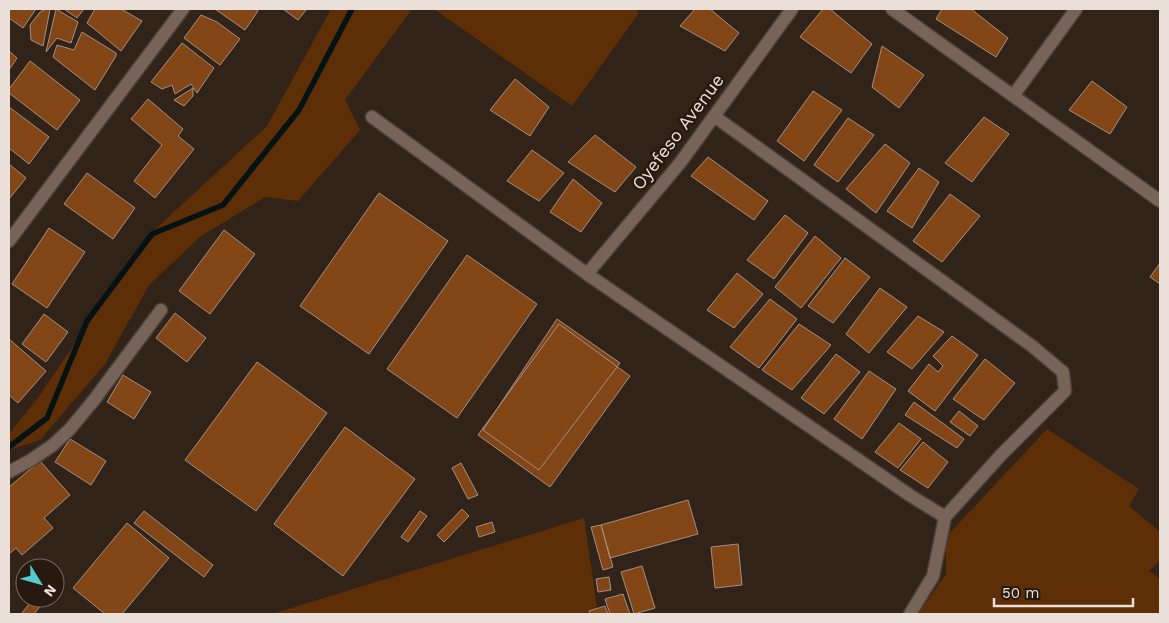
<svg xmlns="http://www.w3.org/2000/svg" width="1169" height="623" font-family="'Work Sans',sans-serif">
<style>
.green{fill:#5e2e06}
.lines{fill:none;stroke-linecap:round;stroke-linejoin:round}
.stream{stroke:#041213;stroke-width:5.5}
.building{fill:#824515;stroke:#a39084}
.minor-casing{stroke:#4b3f37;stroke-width:15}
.minor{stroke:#766458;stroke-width:12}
.labels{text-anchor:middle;stroke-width:5;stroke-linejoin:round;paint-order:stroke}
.street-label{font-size:18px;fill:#eadfd9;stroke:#28190f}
</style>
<rect width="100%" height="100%" fill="#322319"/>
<path class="green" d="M331 9H412L345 100 360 130 298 201 265 197 201 236 149 285 105 364 40 440 9 450V434L37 399 149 235 267 126Z
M434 9H636L639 13 572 106Z
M1047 429 1139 489 1129 506 1160 532V561L1149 571 1160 579V614H918L946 574V537Z
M584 518 598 614H272Z"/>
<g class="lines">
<path class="stream" d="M9 447 47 418 87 321 152 234 223 205 299 110 352 9"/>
</g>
<path class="building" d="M9 9H36L23 28 9 18Z
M46 9H50L43 46 31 40 30 25 40 12Z
M56 9 78 22 71 43 57 38 46 52Z
M64 9H84L77 18Z
M95 9H121L142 21 121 51 87 23Z
M215 9H255L258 11 245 30Z
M283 9H307L298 20Z
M695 9H710L739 33 725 51 680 26Z
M823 9H830L872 44 851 73 800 37Z
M942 9H971L1008 38 996 57 936 19Z
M201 15 217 22 240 39 220 65 184 38Z
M82 32 116 53V56L95 90 53 57 57 45 74 50Z
M182 43 214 68 197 93 191 84 175 94 172 85 162 89 151 82Z
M882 46 924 75 899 108 872 87Z
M9 51 17 58 9 70Z
M30 61 80 100 57 130 9 93V89Z
M515 79 549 107 530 136 490 110Z
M1092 81 1127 107 1110 134 1069 110Z
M193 88V96L184 106 174 100Z
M813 91 842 110 804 161 777 141Z
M148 99 183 129 178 136 194 149 155 198 134 181 162 145 131 119Z
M9 107 49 137 29 164 9 148Z
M984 117 1009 134 972 182 945 163Z
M848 118 874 135 838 182 814 165Z
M595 135 636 167 615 192 568 162Z
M885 144 910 163 876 213 846 189Z
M532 150 564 173 539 201 507 181Z
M708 157 768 201 754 220 691 176Z
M9 164 26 178 9 199Z
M919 168 939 182 912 228 887 211Z
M87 173 135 208 113 239 64 204Z
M573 179 602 203 581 232 550 212Z
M379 193 448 241 369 354 300 306Z
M950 194 980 216 942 262 913 241Z
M785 215 808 233 774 279 747 260Z
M49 228 85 252 47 308 12 284Z
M224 230 255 254 210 314 179 291Z
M815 236 841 258 801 308 775 287Z
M467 255 537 304 457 418 387 369Z
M845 258 870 277 833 323 808 306Z
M1160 263V284L1150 277Z
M737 273 763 294 734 328 707 310Z
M880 288 907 307 869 353 846 334Z
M770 299 797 319 759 368 730 347Z
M175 313 206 338 187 362 156 338Z
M44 314 68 332 46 362 22 344Z
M918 316 944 332 912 369 887 352Z
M557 319 620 363 539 470 483 430Z
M559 324 630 376 550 487 478 435Z
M799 324 831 345 792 390 762 370Z
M952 336 978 355 935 411 908 391 929 364 938 372 943 366 933 356Z
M9 339 46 371 18 403 9 395Z
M836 354 860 372 824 414 801 398Z
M985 359 1015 383 984 420 953 399Z
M257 362 327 413 256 511 185 460Z
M869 371 896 389 862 439 834 419Z
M123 375 151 392 134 419 107 402Z
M914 402 964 439 957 448 905 415Z
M959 411 978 426 970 436 950 422Z
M899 423 921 439 898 468 875 452Z
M345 427 415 479 343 576 274 524Z
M70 439 106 461 91 485 55 462Z
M923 442 948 462 928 488 900 470Z
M40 461 70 495 44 518 53 528 22 555 16 548 9 554V487Z
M461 463 478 495 468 499 452 468Z
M688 500 698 534 610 558 601 525Z
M462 509 469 516 444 542 437 535Z
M144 511 213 565 204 577 134 523Z
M420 511 427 516 408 542 401 537Z
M492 522 495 532 479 537 476 527Z
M127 523 169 558 122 614H105L73 588Z
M601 525 613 567 603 570 591 527Z
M738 544 742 585 715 588 711 547Z
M642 566 655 608 634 614 621 572Z
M609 577 611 590 598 592 596 579Z
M623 594 630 614H610L605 599Z
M34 598H47L34 614H23L22 613Z
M605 606 608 614H590L589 611Z"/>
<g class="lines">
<defs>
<path id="minor" d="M892 9 1160 201
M1013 96 1076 9
M714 116 1032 346 1063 372 1065 391 1001 455 945 517 933 576 910 614
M372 117 587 274 911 496 945 517
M9 241 183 9
M587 274 680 163 792 9
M9 472 31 460 53 445 70 429 94 400 161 310"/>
</defs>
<use href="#minor" class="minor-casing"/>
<use href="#minor" class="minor"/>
</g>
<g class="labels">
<g class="street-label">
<text transform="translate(678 132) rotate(-53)" y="6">Oyefeso Avenue</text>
</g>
</g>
<rect width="1169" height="623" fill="none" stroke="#eadfd9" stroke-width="20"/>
<g transform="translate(40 583) rotate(127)"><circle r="24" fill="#28190f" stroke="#766860"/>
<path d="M0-4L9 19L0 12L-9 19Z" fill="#51ccd2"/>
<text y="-8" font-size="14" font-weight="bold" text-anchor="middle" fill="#eadfd9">N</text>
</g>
<path d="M994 598v8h139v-8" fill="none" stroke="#eadfd9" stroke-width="2.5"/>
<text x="1002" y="598" font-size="15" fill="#eadfd9" stroke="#28190f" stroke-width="4" paint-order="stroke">50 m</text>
</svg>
